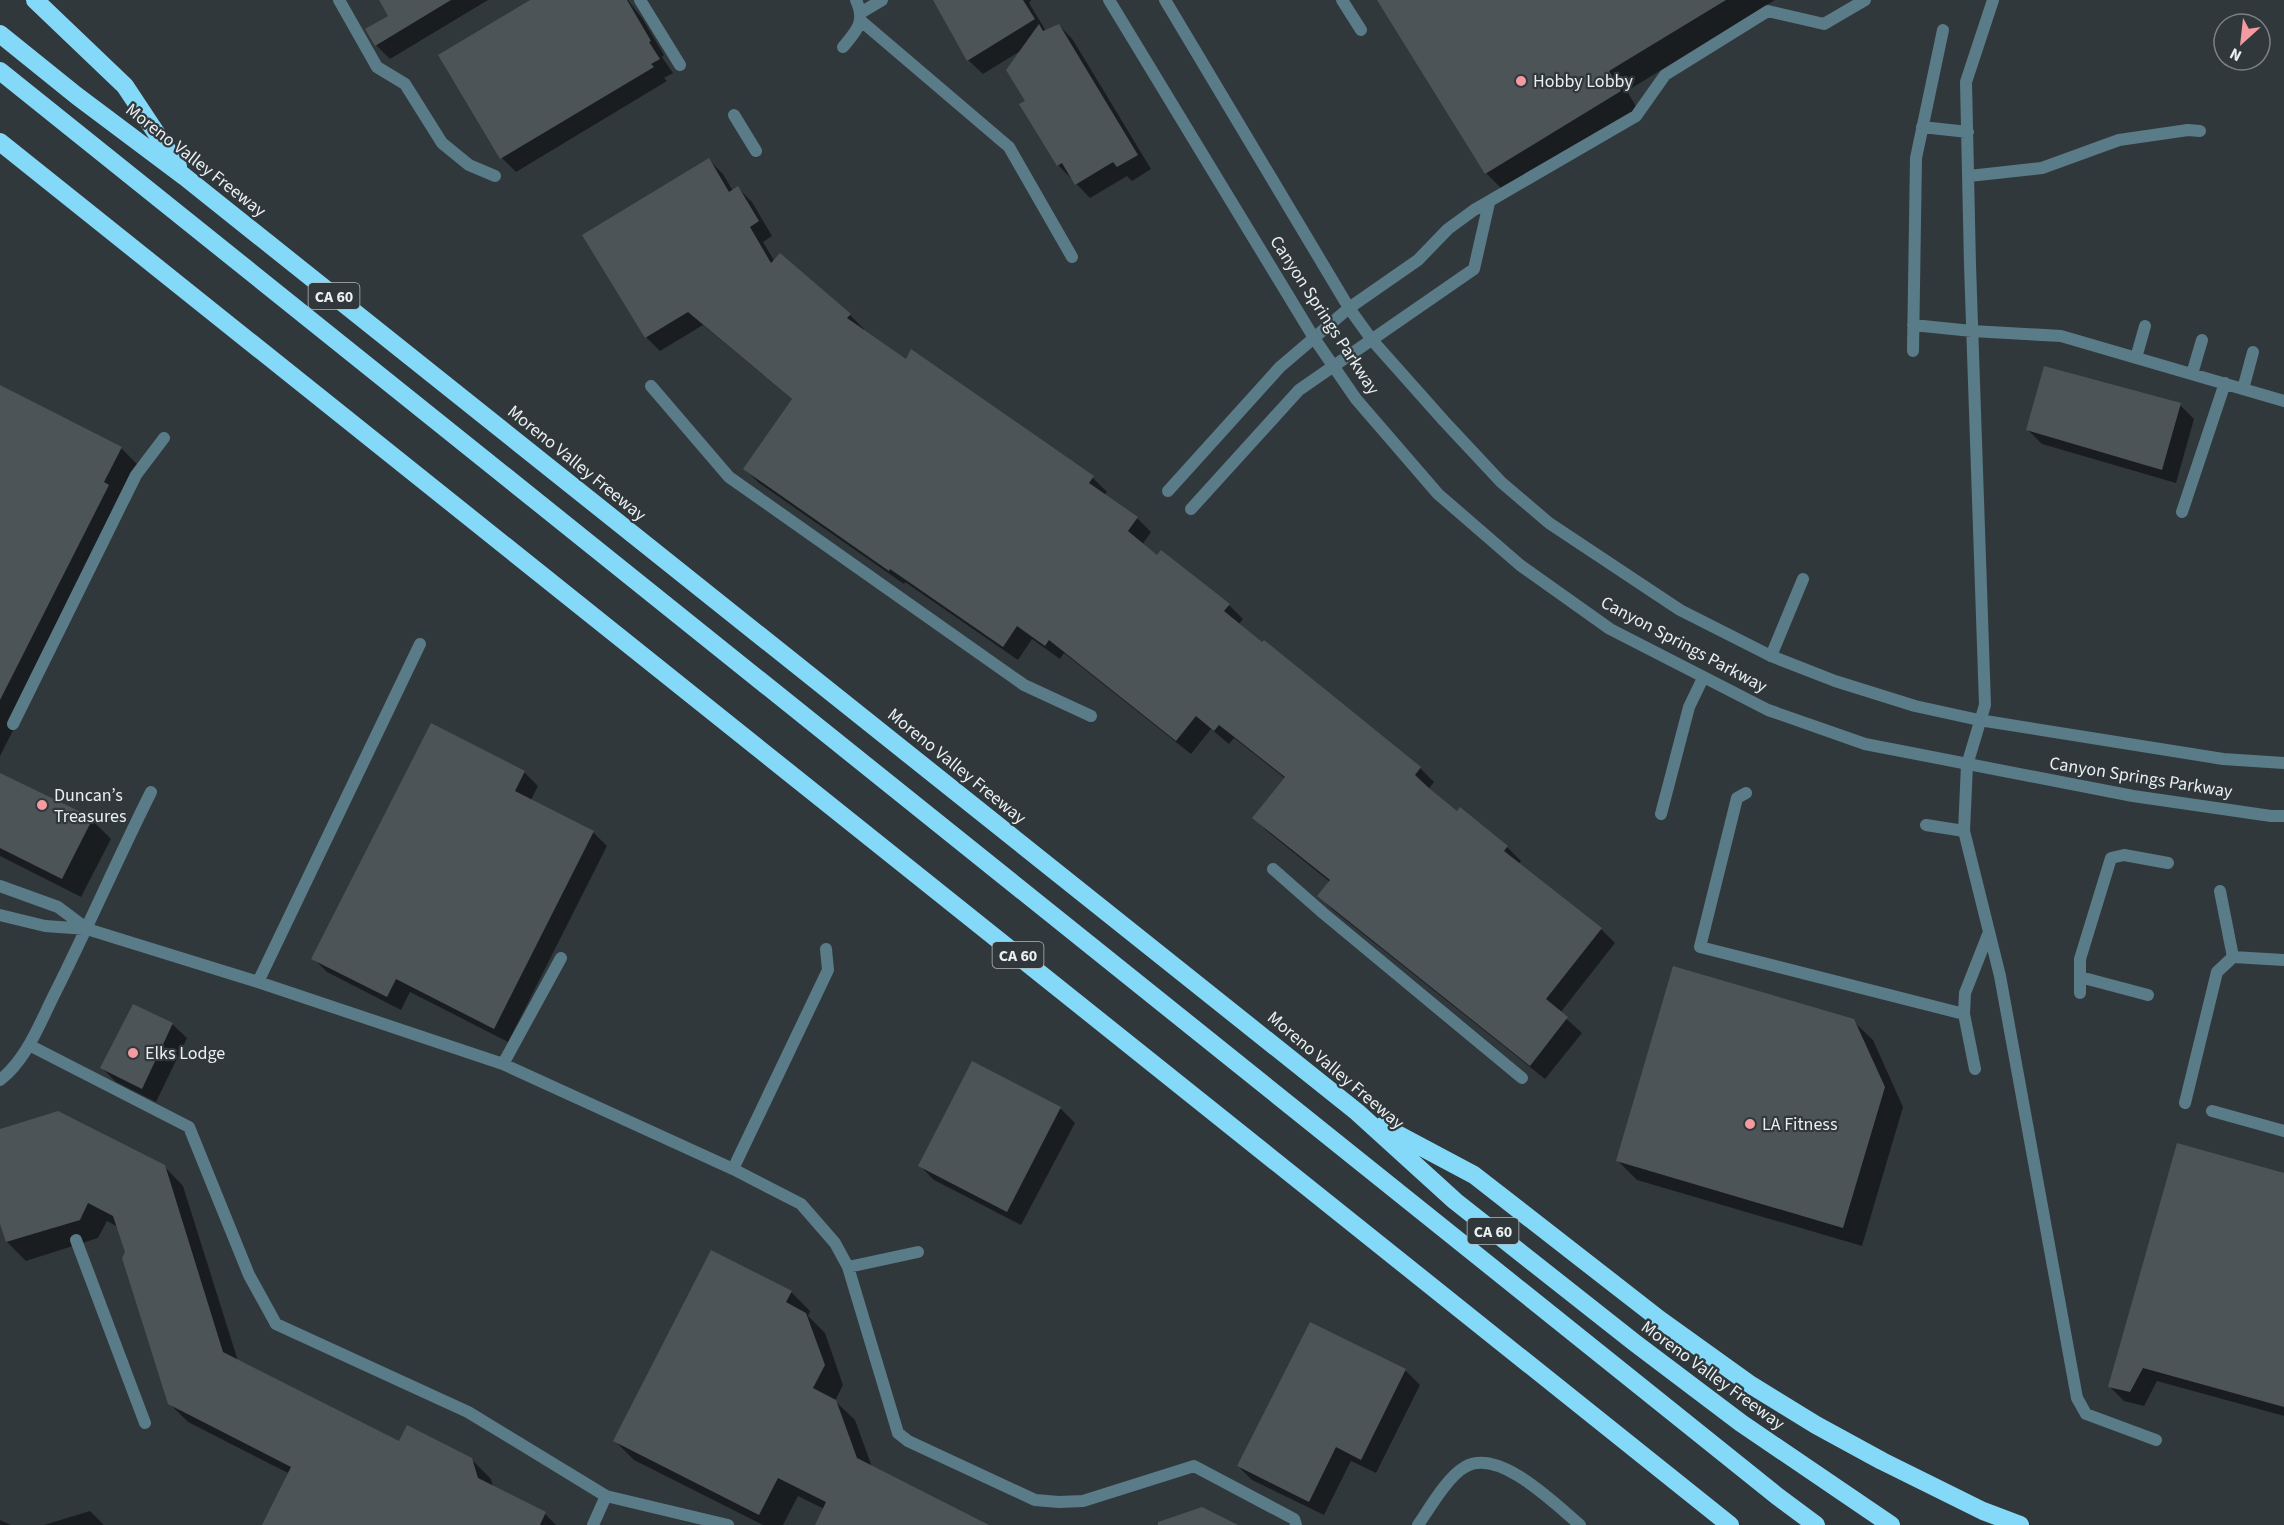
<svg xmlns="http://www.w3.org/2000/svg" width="2284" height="1525" font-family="'Source Sans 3',sans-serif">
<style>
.shadow{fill:#0007}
.building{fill:#4d5458}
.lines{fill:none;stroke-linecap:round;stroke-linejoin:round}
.service{stroke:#5a7b88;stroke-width:12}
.tertiary{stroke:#5a7b88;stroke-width:12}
.motorway{stroke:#84d9f9;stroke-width:18}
.poi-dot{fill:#f49aa1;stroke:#31383b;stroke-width:2}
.labels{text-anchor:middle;stroke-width:4.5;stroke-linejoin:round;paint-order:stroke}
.shield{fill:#31383b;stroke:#b2b8ba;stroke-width:1.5}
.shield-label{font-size:16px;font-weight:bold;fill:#eaeff1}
.poi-label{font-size:18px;fill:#eaeff1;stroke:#31383b;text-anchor:start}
.street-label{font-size:18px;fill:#eaeff1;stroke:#31383b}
</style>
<rect width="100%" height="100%" fill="#31383b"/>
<path class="shadow" d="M381 0H488L390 59 376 45 390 16Z
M529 0H628L642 18 664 55 662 57 673 73 664 78 667 81 516 172 502 158Z
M938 0H1031L1029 3 1046 31 1059 25 1073 40 1151 169 1132 181 1127 176 1090 198 1058 165 1027 101 1022 50 983 74 968 60 949 28 951 27Z
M1379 0H1775L1627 91 1638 110 1505 192 1486 173Z
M709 160 723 174 733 191 738 188 752 202 772 236 763 242 775 262 780 255 850 315 864 329 863 331 906 361 1093 478 1107 492 1104 495 1137 518 1151 532 1142 545 1229 605 1243 619 1238 625 1420 768 1434 782 1428 790 1457 813 1507 847 1521 861 1519 864 1601 929 1615 943 1560 1013 1582 1033 1545 1079 1333 910 1319 896 1330 882 1268 832 1254 818 1286 779 1234 738 1229 744 1211 729 1191 754 1064 653 1060 659 1032 639 1018 660 905 582 904 584 759 483 745 469 793 400 703 325 660 351 646 337Z
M0 387 121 448 140 467 128 505 0 756Z
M2180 405 2194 419 2176 483 2042 444 2028 430Z
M524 772 538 786 531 800 593 832 607 846 508 1042 410 992 401 1010 327 972 313 958Z
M0 774 92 820 111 839 81 897 0 856Z
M134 1006 172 1024 187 1038 156 1102 116 1082 102 1068Z
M1853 1021 1873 1040 1903 1107 1862 1246 1637 1180 1618 1161Z
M973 1063 1061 1109 1075 1123 1021 1225 934 1180 920 1166Z
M0 1130 164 1166 183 1186 238 1361 399 1443 471 1459 491 1479 493 1487 545 1514 556 1525H264L290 1474 188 1422 169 1403 118 1227 107 1221 98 1238 26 1261 7 1242 0 1219Z
M2284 1174V1416L2157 1381 2144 1406 2124 1401 2110 1387Z
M791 1292 810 1311 808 1316 825 1333 843 1385 835 1401 855 1420 872 1467 986 1525H816L824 1509 798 1496 783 1525H763L634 1460 615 1441Z
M1311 1324 1405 1370 1420 1385 1376 1473 1351 1461 1324 1515 1252 1480 1238 1466Z
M90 1511 104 1525H44Z
M0 1520 11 1525H0Z"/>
<path class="building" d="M379 0H451L375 46 365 29 388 16Z
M530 0H627L651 41 649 42 660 59 651 64 654 67 500 159 438 55Z
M933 0H1023L1035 19 967 61Z
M1377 0H1726L1609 71 1621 91 1485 174Z
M1039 24 1043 31 1059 24 1138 155 1117 167 1113 162 1075 185 1062 163 1057 166 1019 104 1025 101 1006 70Z
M709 158 729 192 738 186 759 221 750 227 771 263 780 253 851 314 847 318 906 359 911 349 1094 476 1089 483 1138 517 1128 531 1157 555 1161 550 1230 604 1224 611 1262 642 1264 640 1421 767 1415 775 1430 789 1457 811 1460 807 1508 846 1504 851 1602 928 1546 999 1568 1017 1530 1066 1317 896 1330 880 1252 818 1285 777 1219 725 1214 731 1196 716 1176 741 1049 640 1045 646 1017 626 1003 647 890 569 889 571 743 469 792 399 688 312 645 338 582 235Z
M2044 366 2181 403 2162 470 2026 430Z
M0 385 122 447 104 482 109 485 0 700Z
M431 723 525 771 515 791 594 831 494 1029 396 979 387 997 311 959Z
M0 773 93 818 62 879 0 848Z
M1673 966 1854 1019 1885 1087 1843 1228 1616 1161Z
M133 1004 173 1023 142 1089 100 1068Z
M972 1061 1061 1107 1007 1212 918 1166Z
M58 1111 165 1165 223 1352 399 1441 407 1425 472 1458 478 1478 546 1512 540 1525H262L291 1467 168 1404 122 1258 125 1252 113 1216 88 1203 80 1220 6 1242 0 1224V1129Z
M2177 1143 2284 1173V1407L2143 1368 2130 1392 2108 1387Z
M711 1250 792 1291 786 1302 806 1313 825 1365 813 1388 836 1400 857 1458 989 1525H815L826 1502 778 1478 759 1515 613 1441Z
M1310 1322 1406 1369 1361 1460 1336 1447 1309 1502 1237 1466Z
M1202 1507 1238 1525H1158V1522Z"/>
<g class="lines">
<path class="service" d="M339 0 377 67 405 84 442 143 469 165 495 176
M640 0 680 65
M1342 0 1361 30
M1993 0 1966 82 1970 265 1985 705 1967 765 1964 831 2000 976 2077 1398 2086 1414 2156 1440
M862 12 882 0
M860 20 1009 147 1072 257
M843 47C857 30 866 22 856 0
M734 115 756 151
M1922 127 1968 132
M1969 176 2042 168 2119 140 2188 130 2200 131
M1913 325 1972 331 2061 336 2284 401
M1913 351 1916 158 1943 30
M2136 358 2145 326
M2192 374 2202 340
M651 386 729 477 1024 685 1091 716
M2243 389 2253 352
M1168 491 1280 367 1349 308 1418 260 1448 229 1474 210 1636 116 1665 75 1768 11 1824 24 1865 0
M1191 509 1299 390 1474 269 1489 203
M2182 512 2225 383
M1771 656 1803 579
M13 724 136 475 164 438
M1746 793 1737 798 1700 947 1964 1014
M1661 814 1689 707 1703 678
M1926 825 1964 831
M1273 869 1323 913 1522 1078
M0 886 58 907 86 928
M2220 891 2233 957
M0 915 45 926 87 929 258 982 503 1064 733 1169 801 1204 835 1243 848 1267 898 1433 908 1441 1035 1500 1059 1502 1083 1501 1194 1466 1294 1519 1296 1525
M2080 977 2148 995
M258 982 420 644
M2080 993V959L2111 858 2124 855 2168 863
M29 1045 189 1127 249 1275 276 1324 468 1412 606 1496 728 1525
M503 1064 561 958
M1975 1069 1964 1014 1965 993 1989 932
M0 1080C28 1058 40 1022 56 991 89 925 118 858 151 792
M2185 1103 2217 972 2233 957 2284 960
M2212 1111 2284 1131
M733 1169 828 970 826 949
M76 1240 145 1423
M848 1267 918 1252
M593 1525 606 1496
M1418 1525C1429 1509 1448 1476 1465 1467 1499 1447 1555 1504 1580 1525"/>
<path class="tertiary" d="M1109 0 1314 338 1356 399 1438 494 1520 565 1610 629 1768 710 1865 744 2133 796 2271 816H2284
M1165 0 1349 308 1372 340 1444 421 1501 482 1549 523 1680 610 1771 656 1835 681 1915 706 1979 720 2223 759 2284 763"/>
<path class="motorway" d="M35 0 125 86 178 166
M0 34 77 96 185 177 1357 1112 1455 1201 1635 1343 1741 1423 1891 1525
M0 71 1777 1496 1816 1525
M0 142 1730 1525
M1382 1126 1474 1175 1659 1319 1751 1385 1816 1425 1882 1461 1983 1511 2020 1525"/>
</g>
<g class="poi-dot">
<circle cx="1521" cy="81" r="6"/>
<circle cx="42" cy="805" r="6"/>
<circle cx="133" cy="1053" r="6"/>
<circle cx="1750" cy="1124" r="6"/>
</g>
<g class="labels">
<g class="shield">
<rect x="308.5" y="283" width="51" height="26" rx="4.5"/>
<rect x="992.5" y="942" width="51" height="26" rx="4.5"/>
<rect x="1467.5" y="1218" width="51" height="26" rx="4.5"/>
</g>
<g class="shield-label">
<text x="334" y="302">CA 60</text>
<text x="1018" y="961">CA 60</text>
<text x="1493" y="1237">CA 60</text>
</g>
<g class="poi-label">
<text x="1533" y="87">Hobby Lobby</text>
<text x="54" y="801">Duncan’s<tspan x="54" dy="21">Treasures</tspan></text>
<text x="145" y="1059">Elks Lodge</text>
<text x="1762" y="1130">LA Fitness</text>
</g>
<g class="street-label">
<text transform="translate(196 160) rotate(38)" y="6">Moreno Valley Freeway</text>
<text transform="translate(1325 315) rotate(57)" y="6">Canyon Springs Parkway</text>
<text transform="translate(577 463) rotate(39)" y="6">Moreno Valley Freeway</text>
<text transform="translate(1684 644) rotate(28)" y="6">Canyon Springs Parkway</text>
<text transform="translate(957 766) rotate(39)" y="6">Moreno Valley Freeway</text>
<text transform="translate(2141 777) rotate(9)" y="6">Canyon Springs Parkway</text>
<text transform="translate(1336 1070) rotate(40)" y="6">Moreno Valley Freeway</text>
<text transform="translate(1713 1375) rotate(36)" y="6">Moreno Valley Freeway</text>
</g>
</g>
<g transform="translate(2242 42) rotate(207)"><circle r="28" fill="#31383b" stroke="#7b8184" stroke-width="1.5"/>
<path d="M0-4.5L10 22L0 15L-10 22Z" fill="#f49aa1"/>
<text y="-9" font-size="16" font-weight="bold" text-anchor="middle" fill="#eaeff1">N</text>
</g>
</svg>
